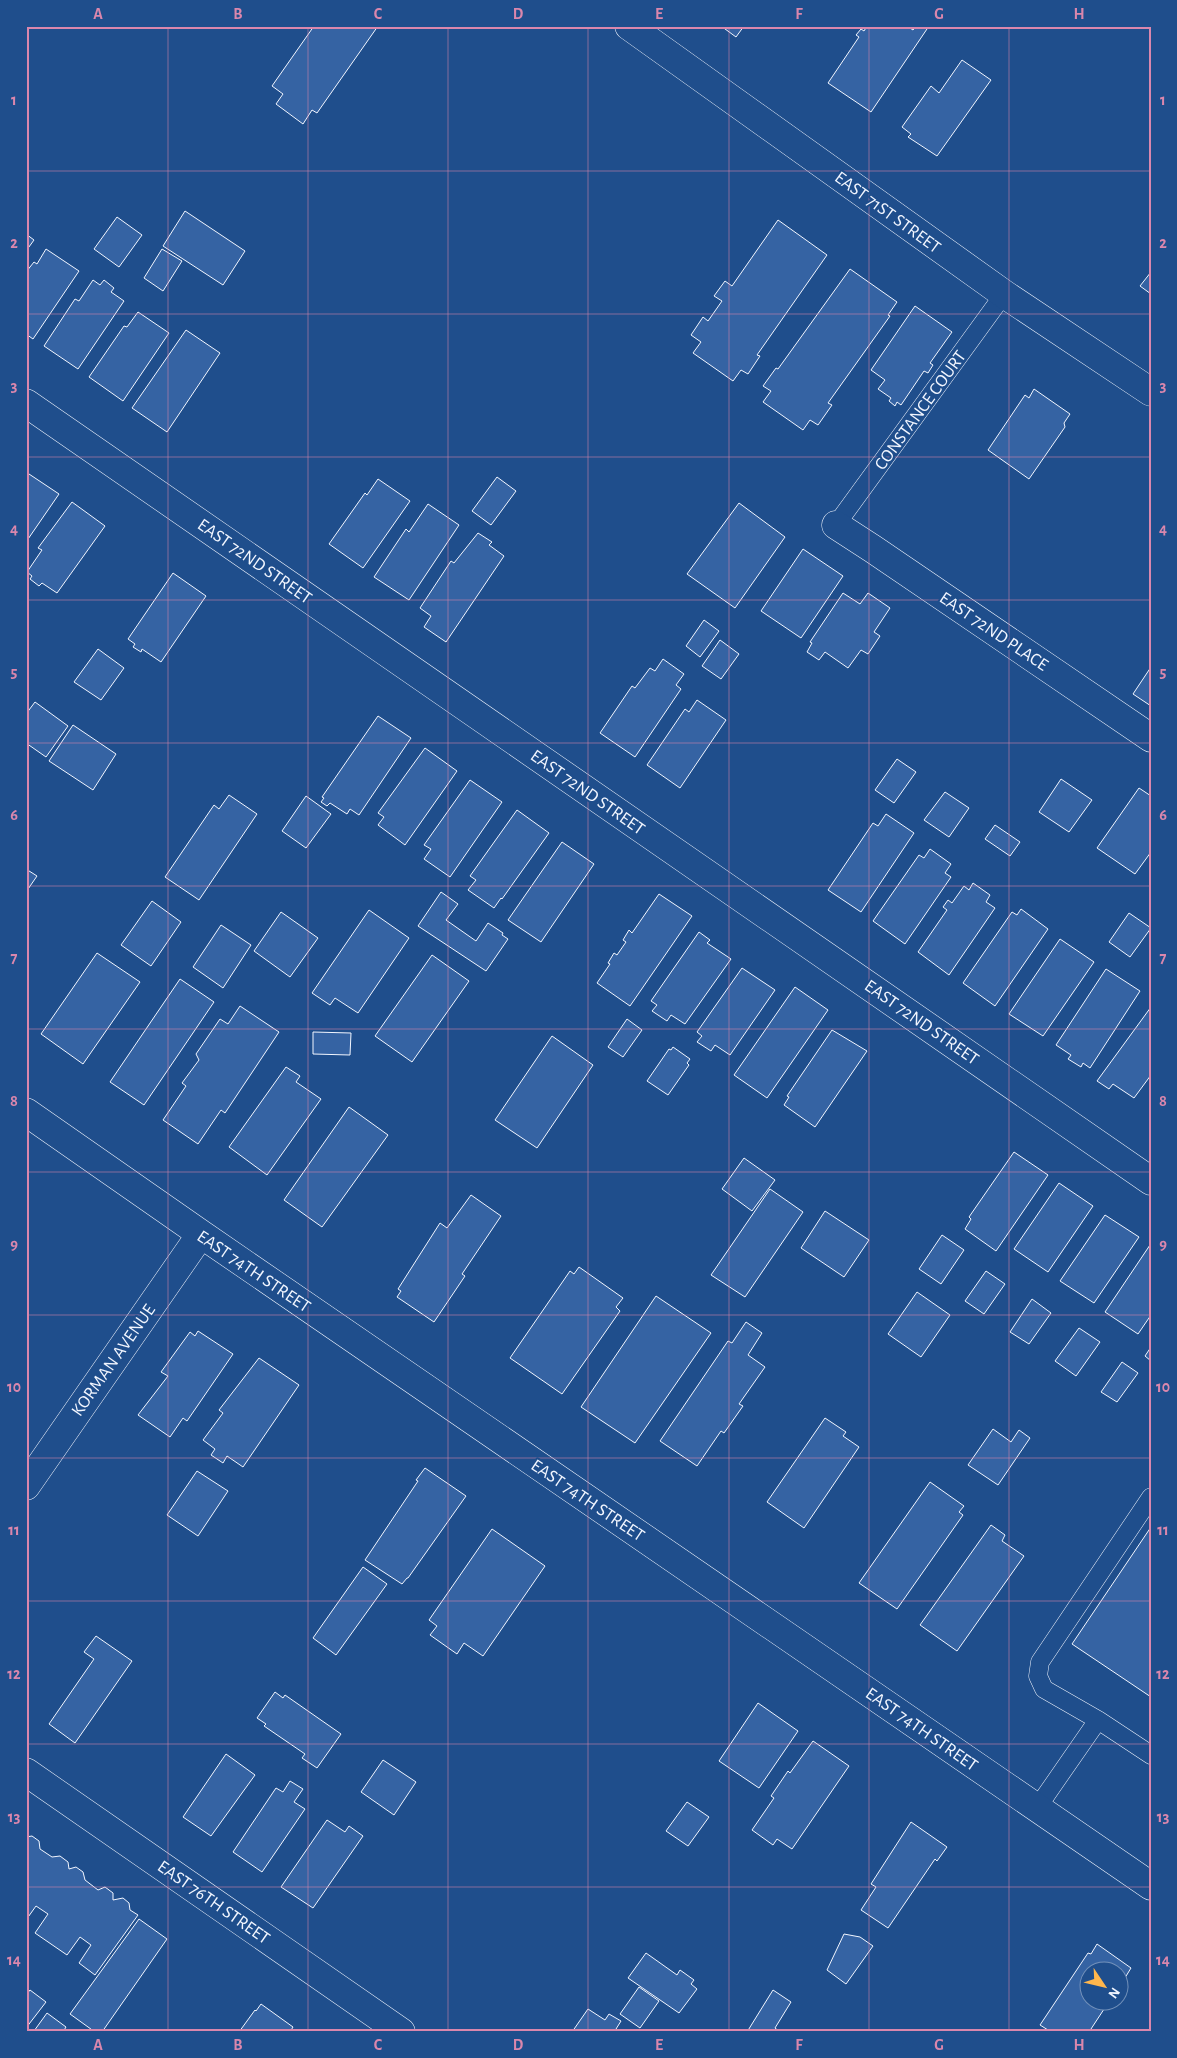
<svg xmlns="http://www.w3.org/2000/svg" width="1177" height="2058" font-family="'Alegreya Sans',sans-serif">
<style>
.building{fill:#3563a3;stroke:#f2f6ff}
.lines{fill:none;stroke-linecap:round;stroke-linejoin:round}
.lane-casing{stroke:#f2f6ff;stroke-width:19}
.street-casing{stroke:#f2f6ff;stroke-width:29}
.lane{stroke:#1f4e8c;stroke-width:18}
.street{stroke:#1f4e8c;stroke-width:28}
.grid{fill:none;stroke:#da87ad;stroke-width:1;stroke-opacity:0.55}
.labels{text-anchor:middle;stroke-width:4;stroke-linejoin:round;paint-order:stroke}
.street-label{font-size:18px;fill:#f2f6ff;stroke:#1f4e8c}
.neatline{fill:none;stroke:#da87ad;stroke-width:2}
.grid-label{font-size:16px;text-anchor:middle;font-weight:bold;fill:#da87ad}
</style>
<rect width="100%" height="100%" fill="#1f4e8c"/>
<path class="building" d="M314 26H378L317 113 312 110 303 124 276 104 283 94 272 86Z
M721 26H744L736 37Z
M867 26H907L913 30 916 26H929L871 112 828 83 859 37 856 35 861 29 864 31Z
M962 60 991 80 937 156 908 137 911 134 902 127 931 86 939 93Z
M185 211 245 251 223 285 163 246Z
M117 217 142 235 119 267 94 249Z
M778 220 827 255 757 355 760 356 748 374 741 370 733 381 693 353 701 342 691 335 703 317 708 321 722 301 714 296 725 281 732 286Z
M26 234 34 240 26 251Z
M46 249 79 271 33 339 26 334V272L34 262 37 264Z
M162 249 182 261 163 291 144 278Z
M850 269 897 302 888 315 890 316 828 403 832 405 818 425 810 420 803 430 763 402 771 391 763 386 776 368 778 369Z
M1151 272V294L1140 286Z
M93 280 100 285 104 280 114 288 111 292 124 301 78 369 44 346 75 299 79 301Z
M915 306 952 332 930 363 933 365 928 373 924 371 901 405 897 402 895 406 889 401 891 398 878 389 885 380 871 370Z
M138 312 169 333 123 401 89 377 124 326 127 327Z
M186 330 220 353 167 432 132 408Z
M1034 389 1070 414 1064 423 1065 427 1029 479 988 450 1025 395 1029 398Z
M26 472 59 494 26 542Z
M497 477 516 491 491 525 472 511Z
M378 479 410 501 363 568 329 544 365 493 367 495Z
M72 502 105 526 57 593 42 583 39 586 30 579 32 576 27 572 42 550 38 548Z
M739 503 785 537 735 608 687 574Z
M428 504 459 525 409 600 374 577 406 529 409 532Z
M478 533 492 542 489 545 504 556 446 642 424 627 431 616 420 608 451 561 454 563Z
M803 549 843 576 801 638 761 611Z
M173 573 206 596 161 662 142 649 141 652 133 647 135 644 128 639Z
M843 593 860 604 868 593 890 608 874 632 880 636 868 654 861 650 848 668 825 652 819 660 807 652 812 643 810 642Z
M704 620 719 631 700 657 686 646Z
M720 640 739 654 721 679 702 666Z
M98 649 124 668 101 700 74 682Z
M663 659 684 674 676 685 681 689 635 757 600 733 632 686 635 688 650 668 655 671Z
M1151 667V706L1133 694Z
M697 700 726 720 680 788 647 765 685 709 689 712Z
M35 702 68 726 46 757 26 743V714Z
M378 716 411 738 359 815 350 809 347 814 330 803 327 806 321 802 324 798 322 797Z
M73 725 116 754 93 790 49 761Z
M425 748 457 771 405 845 378 825 384 817 378 813Z
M897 759 916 772 894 803 875 790Z
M1061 779 1092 800 1069 832 1039 812Z
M470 780 502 802 450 877 424 859 431 849 424 845Z
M1139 788 1151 796V852L1135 874 1097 848Z
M945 792 969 808 949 837 924 820Z
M229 795 257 814 199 900 165 877 214 805 219 809Z
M306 796 331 814 306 848 282 831Z
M517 810 549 833 502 899 501 898 494 908 468 890 476 880 470 876Z
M886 814 914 833 861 912 828 890 873 823 878 826Z
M995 825 1020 842 1010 856 985 839Z
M562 842 594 864 541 942 508 920Z
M930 849 951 864 945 873 951 877 905 944 873 921 919 855 924 858Z
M26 869 37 876 26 892Z
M973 883 990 895 986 902 995 908 949 975 918 952 947 910 943 907 948 900 952 903 964 886 969 890Z
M441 892 458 904 446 920 476 941 488 923 503 933 502 935 508 939 486 971 418 926Z
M659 894 692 916 630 1006 597 983 610 964 608 963 614 953 617 955 626 942 623 940 629 930 632 933Z
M152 901 181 922 151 966 121 945Z
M1021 909 1048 929 995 1006 963 983 1012 912 1017 915Z
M369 910 409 938 358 1013 335 998 330 1005 312 993Z
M281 912 318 938 290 977 254 951Z
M1129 913 1151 928 1130 957 1109 942Z
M221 925 251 945 223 988 193 967Z
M699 932 710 940 707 943 731 959 685 1024 671 1015 667 1021 652 1011 657 1005 651 1001Z
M1060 939 1094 962 1043 1036 1009 1014Z
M97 953 140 982 83 1064 41 1034Z
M432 955 469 981 412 1062 375 1036Z
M742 968 775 990 730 1055 715 1045 711 1051 697 1042 702 1036 697 1032Z
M1106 969 1140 991 1090 1068 1083 1063 1081 1067 1068 1059 1071 1055 1056 1045Z
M180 979 214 1002 144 1105 110 1082Z
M795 987 828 1010 767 1098 734 1075Z
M240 1006 279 1032 225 1113 221 1110 198 1144 163 1120 186 1086 182 1083 199 1060 196 1054 220 1019 228 1024Z
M1151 1007V1075L1134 1098 1113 1084 1109 1089 1097 1081Z
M627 1019 642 1030 623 1057 608 1047Z
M832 1030 867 1051 815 1127 784 1105 789 1097 787 1096Z
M313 1032 351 1033 350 1055 313 1054Z
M552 1036 593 1065 537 1148 495 1120Z
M673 1047 690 1059 687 1063 689 1065 668 1095 647 1081 669 1049 671 1050Z
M286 1067 300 1076 296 1082 321 1099 267 1175 229 1147Z
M349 1107 388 1135 322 1227 284 1200Z
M1014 1152 1048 1175 996 1251 965 1229 971 1219 969 1217Z
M744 1158 775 1180 752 1211 722 1189Z
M1059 1183 1093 1206 1048 1272 1014 1249Z
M770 1189 803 1212 745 1297 711 1275Z
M471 1195 501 1216 462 1274 465 1276 434 1322 397 1297 401 1291 398 1289 440 1223 447 1228Z
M825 1211 869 1240 844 1277 801 1248Z
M1105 1215 1139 1237 1094 1303 1060 1281Z
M942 1235 964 1250 941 1284 919 1269Z
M1150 1245 1151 1315 1138 1334 1105 1312Z
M579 1267 623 1298 616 1307 620 1311 562 1394 510 1358 570 1271 574 1274Z
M986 1271 1005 1284 984 1314 965 1301Z
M917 1292 950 1315 921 1357 888 1334Z
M656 1296 711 1333 635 1443 581 1407Z
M1032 1299 1051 1313 1029 1344 1010 1332Z
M746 1322 762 1333 748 1355 765 1367 739 1404 743 1406 724 1433 721 1431 697 1466 660 1441 728 1341 732 1343Z
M1079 1328 1100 1342 1076 1376 1055 1361Z
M198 1331 233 1354 187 1421 183 1418 170 1437 138 1415 168 1376 161 1372 190 1332 195 1336Z
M1151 1347V1361L1145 1356Z
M259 1358 299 1385 243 1467 227 1456 223 1463 211 1455 215 1449 203 1440 223 1413 219 1410Z
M1122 1362 1138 1373 1117 1402 1101 1392Z
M825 1418 846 1432 843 1436 859 1447 804 1528 767 1502Z
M993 1429 1011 1442 1019 1430 1030 1438 998 1485 968 1465Z
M425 1468 466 1496 408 1578H407L402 1584 365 1560 418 1481 416 1480Z
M197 1471 228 1491 198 1536 167 1515Z
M930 1482 964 1506 959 1512 963 1515 897 1609 859 1583Z
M991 1525 1005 1535 1002 1541 1024 1556 957 1651 920 1625Z
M1151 1527V1697L1072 1644Z
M492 1529 545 1566 483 1656 464 1643 457 1654 430 1635 437 1626 429 1620Z
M363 1567 387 1584 336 1655 313 1638Z
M96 1636 132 1661 75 1743 49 1724 94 1659 84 1652Z
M275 1692 283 1698 285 1695 341 1734 317 1768 302 1758 305 1754 264 1726 266 1724 257 1718Z
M758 1703 798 1731 759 1788 719 1761Z
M813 1741 849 1766 792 1849 777 1839 773 1845 752 1830 774 1798 771 1796 788 1771 790 1773Z
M226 1754 255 1775 211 1836 183 1817Z
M383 1760 416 1782 394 1815 361 1792Z
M290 1781 303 1789 294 1802 305 1809 262 1872 233 1852 276 1788 283 1792Z
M687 1802 709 1817 688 1846 666 1831Z
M327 1820 345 1832 349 1826 363 1836 313 1908 281 1887Z
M911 1822 947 1847 937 1861 935 1859 888 1928 861 1910 876 1887 871 1884Z
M32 1836 39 1841 40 1849 52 1857 60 1856 68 1862 69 1869 76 1867 83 1872 85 1880 98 1890 105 1887 113 1893V1900L123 1898 129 1903 130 1910 138 1915 95 1975 79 1963 91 1945 80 1937 67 1955 35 1933 48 1914 36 1906 26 1920V1837Z
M139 1919 167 1939 102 2032H95L70 2014Z
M844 1934 860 1937 873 1946 846 1984 827 1970Z
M1097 1944 1131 1968 1120 1986V1970H1090V2000H1110L1089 2032H1046L1048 2030 1040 2025 1088 1953 1091 1954Z
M646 1953 677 1975 680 1970 694 1980 691 1984 697 1989 679 2013 628 1978Z
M639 1987 659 2001 640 2028 620 2014Z
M30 1990 46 2002 26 2028V1995Z
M773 1990 791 2002 775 2028 780 2032H747Z
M261 2004 293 2027 290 2032H239L255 2010 256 2011Z
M588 2009 605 2020 609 2014 621 2021 616 2029 618 2030 617 2032H572Z
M47 2013 66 2027 63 2032H30L32 2029 34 2031Z"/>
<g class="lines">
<defs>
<path id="lane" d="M836 525 1004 294
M1151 1497 1040 1662 1038 1676 1044 1689 1098 1720 1151 1755
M1037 1808 1098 1720"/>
<path id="street" d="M629 26 1004 294 1151 392
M26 403 1151 1181
M836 525 873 549 1151 738
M26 1112 201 1234 1151 1886
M26 1486 201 1234
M26 1772 401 2032"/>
</defs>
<use href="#lane" class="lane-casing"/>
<use href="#street" class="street-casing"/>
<use href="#lane" class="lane"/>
<use href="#street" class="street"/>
</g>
<path class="grid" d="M168 26V2032M308 26V2032M448 26V2032M588 26V2032M729 26V2032M869 26V2032M1009 26V2032M26 171H1151M26 314H1151M26 457H1151M26 600H1151M26 743H1151M26 886H1151M26 1029H1151M26 1172H1151M26 1315H1151M26 1458H1151M26 1601H1151M26 1744H1151M26 1887H1151"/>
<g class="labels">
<g class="street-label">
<text transform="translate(888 212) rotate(36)" y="6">EAST 71ST STREET</text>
<text transform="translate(920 410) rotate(-54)" y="6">CONSTANCE COURT</text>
<text transform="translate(255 561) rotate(35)" y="6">EAST 72ND STREET</text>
<text transform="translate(994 631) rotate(34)" y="6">EAST 72ND PLACE</text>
<text transform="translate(588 792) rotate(35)" y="6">EAST 72ND STREET</text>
<text transform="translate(922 1022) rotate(35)" y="6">EAST 72ND STREET</text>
<text transform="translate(254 1271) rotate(34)" y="6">EAST 74TH STREET</text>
<text transform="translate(113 1360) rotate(-55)" y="6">KORMAN AVENUE</text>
<text transform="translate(588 1500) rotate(34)" y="6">EAST 74TH STREET</text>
<text transform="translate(922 1729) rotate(35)" y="6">EAST 74TH STREET</text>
<text transform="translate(214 1902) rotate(35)" y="6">EAST 76TH STREET</text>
</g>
</g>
<rect width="1177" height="2058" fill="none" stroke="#1f4e8c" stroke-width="55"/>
<g transform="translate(1104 1986) rotate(125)"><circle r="24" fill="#1f4e8c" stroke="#7391ba"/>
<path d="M0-4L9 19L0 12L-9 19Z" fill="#ffb74d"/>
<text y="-8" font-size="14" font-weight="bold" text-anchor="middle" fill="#f2f6ff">N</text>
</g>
<rect x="28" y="28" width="1122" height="2002" class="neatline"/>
<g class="grid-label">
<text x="98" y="19">A</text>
<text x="238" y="19">B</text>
<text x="378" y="19">C</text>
<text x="518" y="19">D</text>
<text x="659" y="19">E</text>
<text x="799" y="19">F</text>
<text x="939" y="19">G</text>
<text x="1079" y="19">H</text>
<text x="14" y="105">1</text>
<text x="1163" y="105">1</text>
<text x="14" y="248">2</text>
<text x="1163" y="248">2</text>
<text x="14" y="391">3</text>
<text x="1163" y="391">3</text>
<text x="14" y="534">4</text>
<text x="1163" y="534">4</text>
<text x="14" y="677">5</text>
<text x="1163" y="677">5</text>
<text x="14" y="820">6</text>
<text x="1163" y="820">6</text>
<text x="14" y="963">7</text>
<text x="1163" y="963">7</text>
<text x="14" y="1106">8</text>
<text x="1163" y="1106">8</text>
<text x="14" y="1249">9</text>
<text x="1163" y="1249">9</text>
<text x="14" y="1392">10</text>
<text x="1163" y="1392">10</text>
<text x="14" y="1535">11</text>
<text x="1163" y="1535">11</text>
<text x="14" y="1679">12</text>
<text x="1163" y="1679">12</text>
<text x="14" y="1822">13</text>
<text x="1163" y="1822">13</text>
<text x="14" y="1965">14</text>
<text x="1163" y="1965">14</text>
<text x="98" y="2050">A</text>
<text x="238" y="2050">B</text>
<text x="378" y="2050">C</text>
<text x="518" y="2050">D</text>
<text x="659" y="2050">E</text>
<text x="799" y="2050">F</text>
<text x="939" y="2050">G</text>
<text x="1079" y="2050">H</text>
</g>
</svg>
